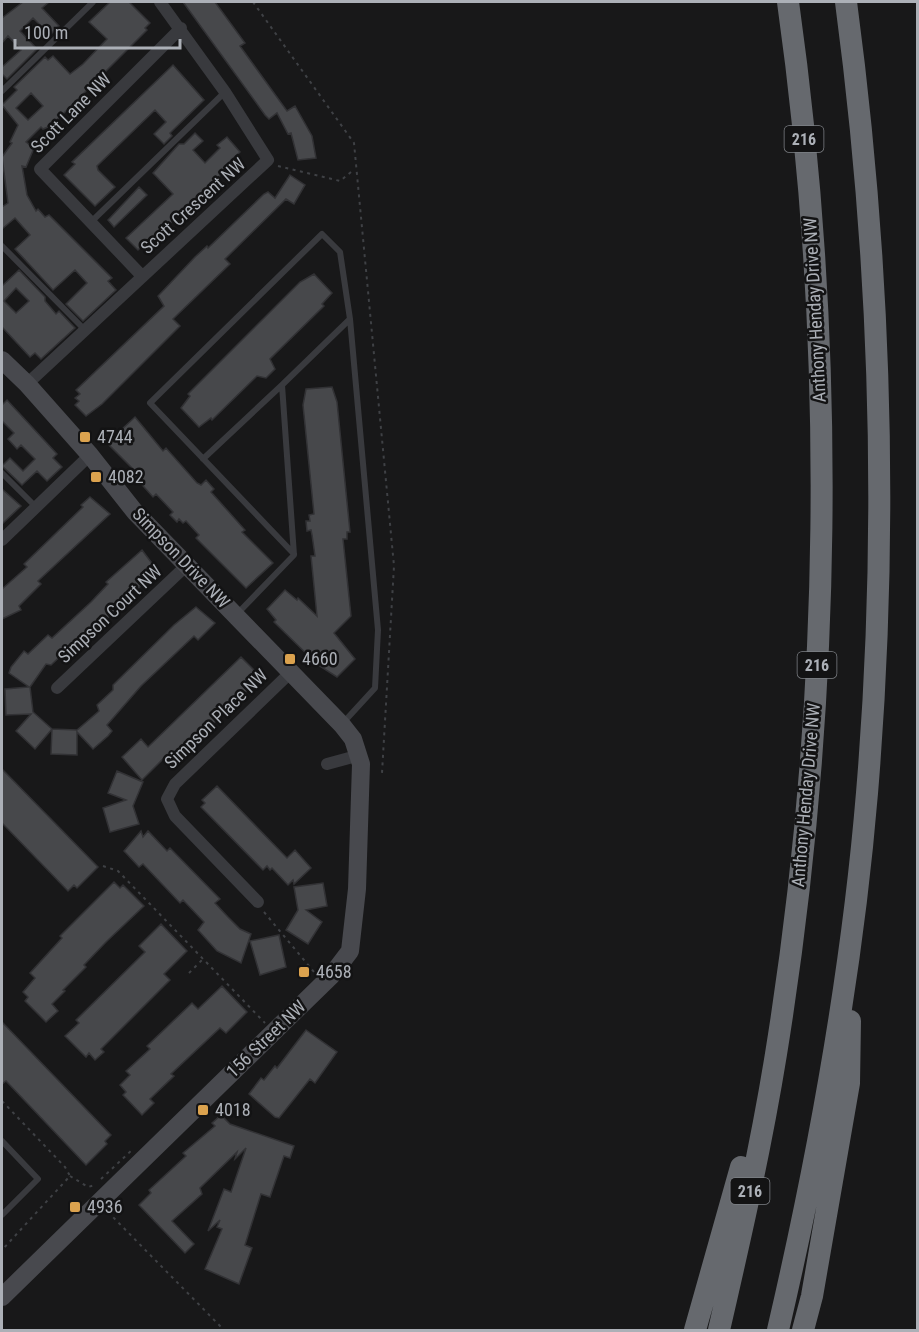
<svg xmlns="http://www.w3.org/2000/svg" width="919" height="1332" font-family="'Roboto Condensed',sans-serif">
<style>
.building{fill:#47484b;stroke:#323235;stroke-width:1.5;fill-rule:evenodd}
.lines{fill:none;stroke-linecap:round;stroke-linejoin:round}
.path{stroke:#3f4145;stroke-width:2;stroke-dasharray:3 4.5;stroke-linecap:butt}
.lane{stroke:#393a3e;stroke-width:6}
.street{stroke:#393a3e;stroke-width:12}
.secondary{stroke:#48494e;stroke-width:18}
.highway{stroke:#66696e;stroke-width:22}
.poi-dot{fill:#dba24e;stroke:#131314;stroke-width:2}
.labels{text-anchor:middle;stroke-width:5;stroke-linejoin:round;paint-order:stroke}
.shield{fill:#131314;stroke:#7e8186;stroke-width:1.5}
.shield-label{font-size:16px;font-weight:bold;fill:#acb0b7}
.street-label{font-size:18px;fill:#acb0b7;stroke:#131314}
.poi-label{font-size:18px;fill:#acb0b7;stroke:#131314;text-anchor:start}
</style>
<rect width="100%" height="100%" fill="#181819"/>
<path class="building" d="M23 2H49L42 8 59 26 50 35 33 18 20 31 37 49 7 79 2 74V67L21 50 8 36 2 43V18Z
M110 2H129L150 23 145 28 147 30 61 116 48 127 43 129 41 127 26 142 34 148 26 167 22 166 27 195 36 211 38 209 45 217 49 215 112 278 108 281 116 290 83 321 66 304 87 283 75 270 53 290 15 249 30 235 15 218 2 229V207L8 203 2 157 12 143 10 142 18 125 2 105 17 90 14 87 45 57 48 60 53 56 70 74 83 64 107 39 89 22ZM31 93 43 106 28 120 16 108Z
M183 2H215L245 43 240 46 287 111 295 106 312 136 316 158 298 160 291 133 288 134 277 113 269 119 265 115Z
M173 65 204 100 170 133 172 136 164 144 154 134 166 122 155 110 97 166 98 170 115 187 95 206 64 175 75 164 72 162Z
M195 133 203 141 193 150 205 163 220 148 217 145 227 137 240 152 228 163 230 166 183 211 151 242 148 240 138 250 126 238 173 194 153 173 179 144H184Z
M290 175 305 185 294 204 286 199 225 259 230 264 173 319 180 326 102 404 86 416 75 405 79 401 75 398 80 394 76 390 164 306 158 296 195 257 207 246 208 248 264 194 268 192 275 198Z
M139 187 147 195 114 227 108 220Z
M19 270 45 297V301L56 314 59 311 75 328 41 359 35 353 30 357 2 327V286ZM16 288 29 301 16 313 4 301Z
M314 274 332 293 322 304 324 306 270 359 275 369 266 378 257 376 212 420 211 418 199 427 181 408 190 396 188 394 300 282Z
M332 387 337 402 350 532H347V539H343L351 616 334 633 355 659 337 677 318 665 274 622 276 620 267 609 285 590 297 600 298 598 317 616 311 556H315L312 535 311 530 307 531 306 521H310L309 515 314 514 303 405 306 389Z
M7 400 57 454 53 458 62 467 47 481 37 471 22 485 2 466 10 458 23 471 35 459 21 445 17 449 8 439 14 433 2 421V405Z
M135 417 163 451 166 448 197 483 201 485 206 480 214 489 211 492 245 530 242 532 273 563 246 588 196 538 199 535 186 521 183 523 179 519 177 522 170 515 173 512 156 494 153 497 135 477 138 474 107 443Z
M2 489 21 506 2 524Z
M90 497 110 514 38 581 41 584 19 606 21 610 2 619V589L27 567 24 564 83 507 81 505Z
M142 550 157 570 73 652 67 650 51 665 46 664 30 687 33 712 52 729 35 749 16 731 31 714 6 715 5 689 29 687 9 673 11 667 24 651 28 654 48 635 52 638 91 602 108 584 106 582Z
M196 607 215 623 198 640 194 636 141 686 107 725 112 731 108 736 93 749 77 732V755L51 754 52 729 77 730 99 711 97 705 113 690V685L174 625Z
M241 657 255 671 252 674 258 680 177 759 170 765 163 759 142 780 122 757 141 739 148 747Z
M2 769 98 867 77 888 74 885 68 891 2 823Z
M117 771 143 782 133 806 139 824 110 832 103 808 126 800 108 793Z
M217 786 287 858 295 850 311 868 294 884 293 880 288 885 272 868 270 870 267 866 263 870 201 807 205 803 202 800Z
M141 831 143 837 148 831 167 851 170 848 220 899 215 903 228 917 240 929 251 934 241 963 217 951 198 930 204 922 183 900 180 903 143 864 139 867 124 851Z
M114 882 120 888 123 885 144 906 106 942 84 965 86 967 63 990 65 991 52 1004 58 1011 46 1022 25 1001 28 997 23 992 35 978 30 973 62 938 60 936Z
M323 883 327 906 306 910 322 922 308 944 286 930 298 910 294 887Z
M161 924 187 951 164 974 170 980 101 1049 104 1052 95 1060 89 1053 86 1057 65 1036 79 1023 76 1020 145 952 139 946Z
M279 935 286 967 260 975 250 941Z
M222 986 247 1012 226 1033 220 1028 171 1074 174 1076 150 1099 154 1103 142 1115 123 1095 126 1092 120 1085 130 1075 126 1071 150 1049 147 1046 192 1003 198 1009Z
M2 1022 111 1135 105 1141 107 1144 86 1165 6 1081 2 1084Z
M306 1030 337 1052 315 1083 310 1079 279 1118 275 1117 249 1094 261 1078 264 1080 275 1066 277 1068Z
M221 1115 230 1124 294 1146 290 1158 284 1156 270 1197 261 1194 245 1245 252 1248 239 1284 205 1269 222 1229 217 1227 220 1220 208 1231 224 1189 231 1192 246 1148 235 1159 237 1152 200 1188 202 1194 172 1221 194 1244 185 1253 139 1205 151 1193 149 1190 186 1156 183 1153 215 1126 212 1123Z"/>
<g class="lines">
<path class="path" d="M253 2 354 143 394 566 382 773
M278 166 340 181 351 172
M103 866 118 871 265 1023
M264 912 314 972
M189 973 203 959
M2 1101 65 1167 70 1176 2 1250
M70 1176 88 1187 95 1185
M101 1179 132 1150
M108 1212 224 1330"/>
<path class="lane" d="M2 91 93 2
M91 222 225 92
M2 246 85 330
M203 459 282 385
M2 473 36 507
M294 554 150 403 322 234 340 252 350 319
M236 615 294 555 282 385 350 319 378 630 375 688 342 724
M2 1141 38 1179 2 1215"/>
<path class="street" d="M142 276 40 169 181 28
M27 384 268 160 225 92 160 2
M2 540 90 455
M57 688 187 565
M327 764 360 755
M258 902 175 816 167 799 175 784 291 672"/>
<path class="secondary" d="M2 360 27 384 90 455 135 512 342 725 353 739 361 764 357 889 350 951 331 976 2 1297"/>
<path class="highway" d="M695 1330 741 1167
M719 1330C740 1239 761 1147 776 1054 832 707 837 350 788 2
M778 1330C819 1154 852 974 867 793 889 529 881 264 846 2
M803 1330 812 1296 849 1083 850 1021"/>
</g>
<g class="poi-dot">
<rect x="79" y="431" width="12" height="12" rx="3"/>
<rect x="90" y="471" width="12" height="12" rx="3"/>
<rect x="284" y="653" width="12" height="12" rx="3"/>
<rect x="298" y="966" width="12" height="12" rx="3"/>
<rect x="197" y="1104" width="12" height="12" rx="3"/>
<rect x="69" y="1201" width="12" height="12" rx="3"/>
</g>
<g class="labels">
<g class="shield">
<rect x="784.5" y="126" width="39" height="26" rx="4.5"/>
<rect x="797.5" y="652" width="39" height="26" rx="4.5"/>
<rect x="730.5" y="1178" width="39" height="26" rx="4.5"/>
</g>
<g class="shield-label">
<text x="804" y="145">216</text>
<text x="817" y="671">216</text>
<text x="750" y="1197">216</text>
</g>
<g class="street-label">
<text transform="translate(71 113) rotate(-45)" y="6">Scott Lane NW</text>
<text transform="translate(193 206) rotate(-42)" y="6">Scott Crescent NW</text>
<text transform="translate(815 310) rotate(-93)" y="6">Anthony Henday Drive NW</text>
<text transform="translate(181 558) rotate(46)" y="6">Simpson Drive NW</text>
<text transform="translate(110 614) rotate(-43)" y="6">Simpson Court NW</text>
<text transform="translate(216 719) rotate(-44)" y="6">Simpson Place NW</text>
<text transform="translate(806 795) rotate(-85)" y="6">Anthony Henday Drive NW</text>
<text transform="translate(266 1039) rotate(-44)" y="6">156 Street NW</text>
</g>
<g class="poi-label">
<text x="97" y="443">4744</text>
<text x="108" y="483">4082</text>
<text x="302" y="665">4660</text>
<text x="316" y="978">4658</text>
<text x="215" y="1116">4018</text>
<text x="87" y="1213">4936</text>
</g>
</g>
<rect width="919" height="1332" fill="none" stroke="#acb0b7" stroke-width="6"/>
<path d="M15 39v9h165v-9" fill="none" stroke="#acb0b7" stroke-width="3"/>
<text x="24" y="39" font-size="18" fill="#acb0b7" stroke="#131314" stroke-width="4.5" paint-order="stroke">100 m</text>
</svg>
